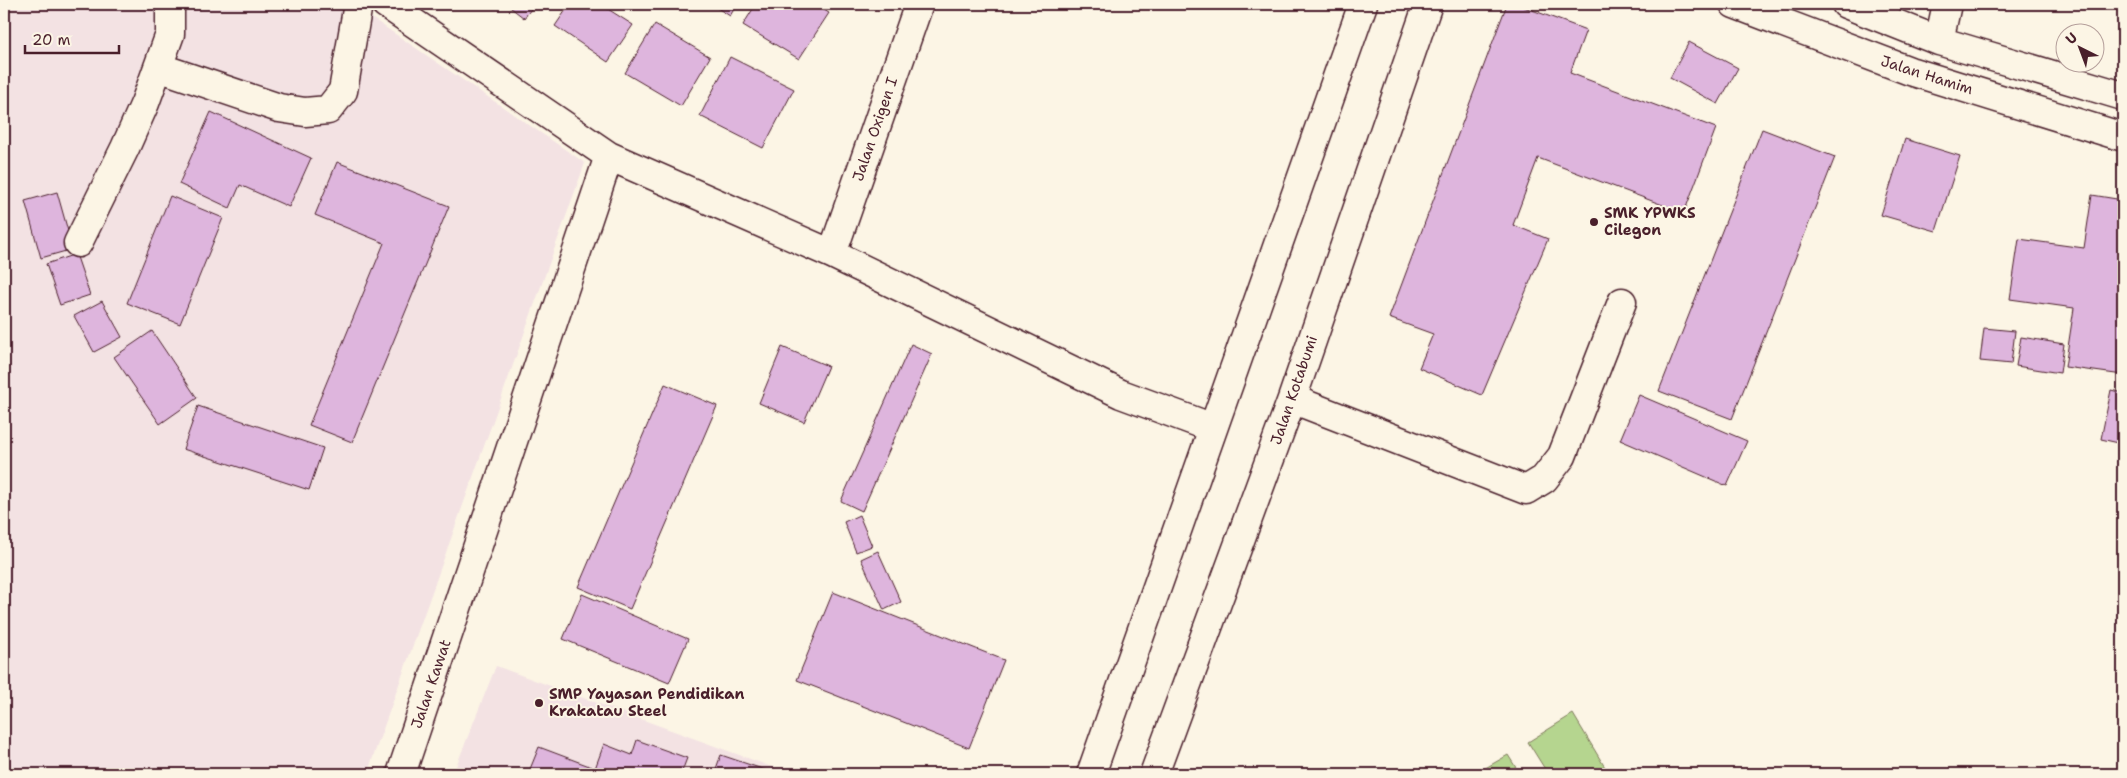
<svg xmlns="http://www.w3.org/2000/svg" width="2127" height="778" font-family="'Shantell Sans',sans-serif">
<style>
.built{fill:#f3e2e3}
.green{fill:#b5d58f;stroke:#807a5d}
.building{fill:#deb5dd;stroke:#4a1f2b}
.lines{fill:none;stroke-linecap:round;stroke-linejoin:round}
.minor-casing{stroke:#4a1f2b;stroke-width:31}
.minor{stroke:#fcf5e5;stroke-width:28}
.poi-dot{fill:#4a1f2b;stroke:#fcf5e5;stroke-width:2}
.labels{text-anchor:middle;stroke-width:4;stroke-linejoin:round;paint-order:stroke}
.street-label{font-size:15px;fill:#4a1f2b;stroke:#fcf5e5}
.poi-label{font-size:15px;font-weight:bold;fill:#4a1f2b;stroke:#fcf5e5;text-anchor:start}
</style>
<rect width="100%" height="100%" fill="#fcf5e5"/>
<filter id="ink" filterUnits="userSpaceOnUse"><feTurbulence type="fractalNoise" baseFrequency=".02" numOctaves="2"/><feDisplacementMap in="SourceGraphic" scale="10" xChannelSelector="R" yChannelSelector="G"/><feConvolveMatrix kernelMatrix="1 2 1 2 8 2 1 2 1" color-interpolation-filters="sRGB"/></filter>
<g filter="url(#ink)">
<path class="built" d="M4 4H351L585 163 367 774H4Z
M496 666 791 774H777L721 755 714 774H681L687 758 638 741 632 755 604 744 593 774H589L592 767 540 747 528 774H453Z"/>
<path class="green" d="M1573 714 1609 774H1548L1528 742Z
M1508 755 1520 774H1475Z"/>
<path class="building" d="M506 4H535L524 18Z
M570 4H600L633 25 608 62 555 26Z
M711 4H737L730 16Z
M756 4H814L829 13 799 59 743 25Z
M1507 4H1516L1586 30 1570 73 1716 128 1684 213 1538 158 1513 225 1548 239 1482 395 1419 368 1433 334 1389 318Z
M655 24 710 57 681 106 625 73Z
M1689 42 1738 68 1718 104 1670 78Z
M730 57 794 89 763 148 700 116Z
M211 112 311 158 289 207 240 185 230 208 179 184Z
M1762 129 1835 157 1732 419 1659 391Z
M1905 139 1960 156 1936 231 1881 215Z
M337 162 449 206 352 442 309 425 384 243 315 215Z
M57 192 73 249 41 258 25 201Z
M2092 195 2123 200V375L2065 367 2074 308 2010 299 2019 239 2084 248Z
M170 196 223 218 180 324 127 303Z
M76 254 90 295 60 305 46 264Z
M102 301 122 337 94 352 74 316Z
M1984 328 2015 331 2011 364 1980 361Z
M152 331 197 398 160 424 114 357Z
M2021 337 2064 344 2060 373 2016 366Z
M911 344 932 354 862 511 841 501Z
M782 347 828 366 804 422 759 403Z
M665 384 717 406 630 609 578 587Z
M2111 390 2123 393V444L2101 439Z
M1639 395 1747 441 1727 486 1620 440Z
M198 406 323 448 309 490 183 449Z
M859 515 872 546 856 552 844 522Z
M878 551 901 602 884 610 861 559Z
M833 592 1004 660 969 748 797 680Z
M582 594 688 639 669 683 563 639Z
M637 740 687 758 681 774H593L604 744 632 755Z
M539 747 592 767 589 774H528Z
M721 755 777 774H714Z"/>
<g class="lines">
<defs>
<path id="minor" d="M386 4 609 156 401 774
M1734 4 1910 71 2123 137
M1846 4 1939 41 2123 96
M1939 41 1947 4
M158 67 279 108 305 112 328 110 343 91 358 4
M609 156 832 254 1121 394 1213 428
M78 243 125 148 145 103 170 34V4
M832 254 919 4
M1292 399 1526 490 1544 479 1562 456 1622 302
M1091 774 1363 4
M1154 774 1292 399 1428 4"/>
</defs>
<use href="#minor" class="minor-casing"/>
<use href="#minor" class="minor"/>
</g>
</g>
<g class="poi-dot">
<circle cx="1594" cy="222" r="5"/>
<circle cx="539" cy="703" r="5"/>
</g>
<g class="labels">
<g class="street-label">
<text transform="translate(1927 75) rotate(18)" y="5">Jalan Hamim</text>
<text transform="translate(875 129) rotate(-71)" y="5">Jalan Oxigen I</text>
<text transform="translate(1294 390) rotate(-71)" y="5">Jalan Kotabumi</text>
<text transform="translate(431 684) rotate(-71)" y="5">Jalan Kawat</text>
</g>
<g class="poi-label">
<text x="1604" y="218">SMK YPWKS<tspan x="1604" dy="17">Cilegon</tspan></text>
<text x="549" y="699">SMP Yayasan Pendidikan<tspan x="549" dy="17">Krakatau Steel</tspan></text>
</g>
</g>
<rect width="2127" height="778" fill="none" stroke="#fcf5e5" stroke-width="20"/>
<rect x="10" y="10" width="2107" height="758" fill="none" stroke="#4a1f2b" stroke-width="2" filter="url(#ink)"/>
<g transform="translate(2080 48) rotate(318)"><circle r="24" fill="#fcf5e5" stroke="#b59f9b"/>
<path d="M0-4L9 19L0 12L-9 19Z" fill="#4a1f2b"/>
<text y="-8" font-size="14" font-weight="bold" text-anchor="middle" fill="#4a1f2b">U</text>
</g>
<path d="M25 45v8h94v-8" fill="none" stroke="#4a1f2b" stroke-width="2.5"/>
<text x="32" y="45" font-size="15" fill="#4a1f2b" stroke="#fcf5e5" stroke-width="4" paint-order="stroke">20 m</text>
</svg>
